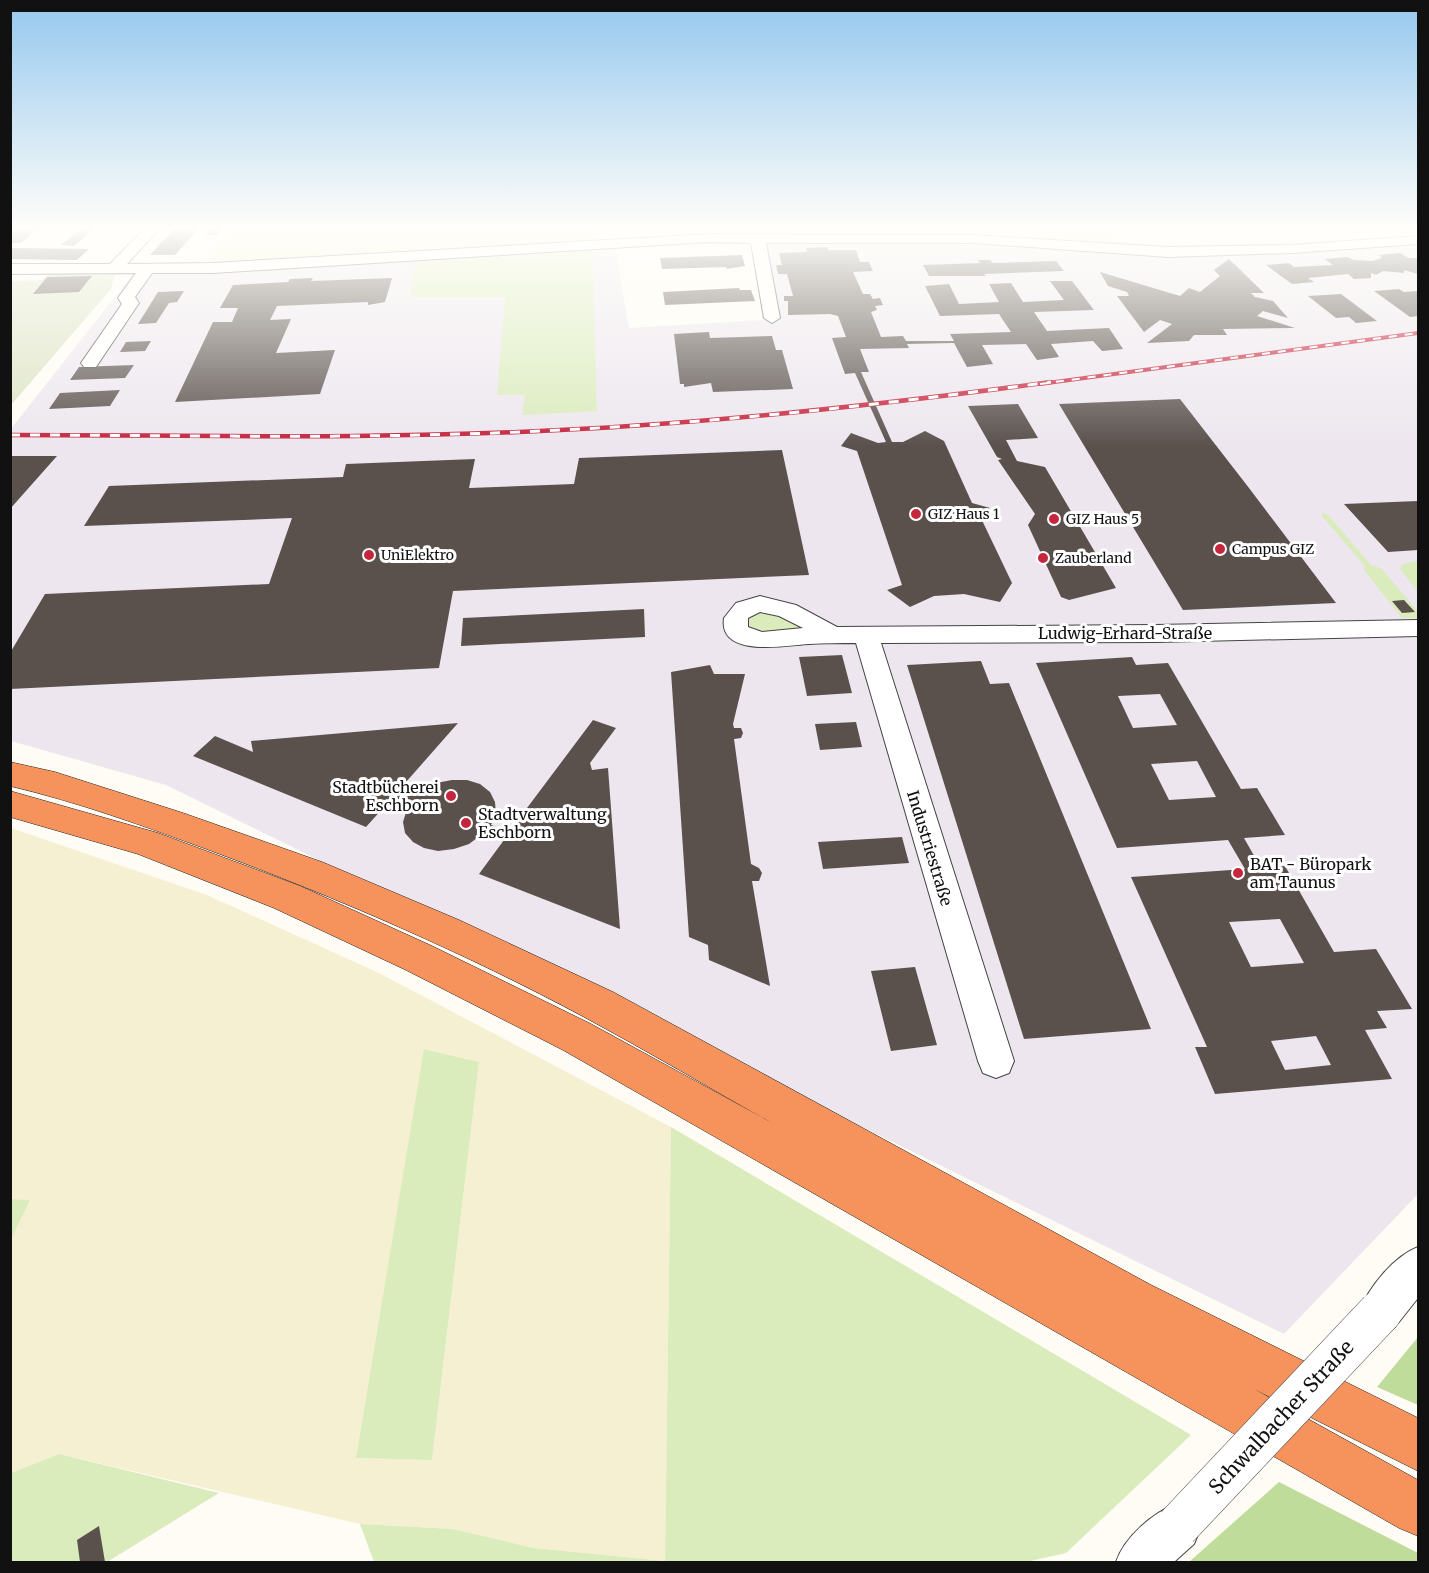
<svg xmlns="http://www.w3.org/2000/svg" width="1429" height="1573" font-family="Merriweather,serif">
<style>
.industrial{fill:#ede6ef}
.farmland{fill:#f6f0d3;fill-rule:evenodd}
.green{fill:#daebbc}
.forest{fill:#bfdc9b}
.cemetery{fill:#dce3c4}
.building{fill:#5a514d;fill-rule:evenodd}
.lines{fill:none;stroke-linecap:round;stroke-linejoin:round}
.minor-casing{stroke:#444;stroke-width:2}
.highway-casing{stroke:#222;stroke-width:1}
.minor{fill:#fff;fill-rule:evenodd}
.highway{fill:#f6925c;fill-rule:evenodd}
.rail-far1-casing{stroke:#c5253d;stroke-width:4}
.rail-casing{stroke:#c5253d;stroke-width:4.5}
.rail-far1{stroke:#fff;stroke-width:2;stroke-dasharray:8;stroke-linecap:butt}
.rail{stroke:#fff;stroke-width:3;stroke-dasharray:10;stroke-linecap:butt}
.minor-bridge-casing{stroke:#444;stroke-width:44;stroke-linecap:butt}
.minor-bridge{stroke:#fff;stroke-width:43}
.poi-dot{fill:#c5253d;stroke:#fff;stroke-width:2}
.labels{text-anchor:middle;stroke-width:6;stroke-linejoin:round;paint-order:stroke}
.far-poi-label{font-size:14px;fill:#111;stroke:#fff;text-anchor:start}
.street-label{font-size:16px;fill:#111;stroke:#fff}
.poi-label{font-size:16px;fill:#111;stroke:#fff;text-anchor:start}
.near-street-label{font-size:20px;fill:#111;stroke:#fff}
</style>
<rect width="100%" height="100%" fill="#fffcf5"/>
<path class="industrial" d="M752 240 911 242 1209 257 1418 245V1194L1284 1334 166 785 11 741 10 430 136 270 615 247 629 328 766 320Z"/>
<path class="farmland" d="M233 227H601V240L207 262Z
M966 227H1114L1122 244 966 233Z
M11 828 207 895 379 973 671 1127 665 1561 534 1548 453 1529 360 1524 59 1454 11 1473 10 1239 30 1200 11 1199ZM425 1049 479 1062 432 1460 356 1458Z"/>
<path class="green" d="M754 227H962V232H755Z
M592 251 597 411 522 415 525 395H497L505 297H410L415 263Z
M1322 512 1328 515 1371 565 1382 569 1418 612V618H1402L1364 570 1365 566 1322 516Z
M1418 561V592L1400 569 1402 564Z
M764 611 771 612 811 629 776 635 754 631 748 623C750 614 756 613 764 611Z
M424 1049 479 1062 432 1460 356 1458Z
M671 1127 1191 1435 1066 1553 1026 1562H374L360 1524 453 1529 534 1548 665 1561Z
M11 1199 30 1200 11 1239 10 1199Z
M59 1454 219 1493 107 1562H11V1473Z"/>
<path class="forest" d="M1418 1337V1405L1377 1387Z
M1279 1482 1418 1553V1562H1189Z"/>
<path class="cemetery" d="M50 273H115L111 289 11 405V281L42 280Z"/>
<path class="building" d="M176 227H200L175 255H150Z
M212 228H223L217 235H205Z
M81 229 93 230 74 246 61 245Z
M17 230H37L21 243H10V235Z
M828 247V250H856L860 262H869L873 271 853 272 863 294H870L873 299 880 298 883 305 875 306 877 310 871 312 881 337 903 336 906 341H954L950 334 1011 332 999 314 940 316 925 286 949 284 959 304 999 302 989 284 1011 283 1023 302 1064 300 1050 281H1072L1094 310 1034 312 1047 331 1109 328 1123 349 1102 351 1093 341 1051 344 1059 357 1037 360 1026 344 982 345 993 364 967 367 954 343 907 344 909 348 860 349 869 372H861L892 442H903L925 431 944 441 972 503 990 508 979 514 1012 583 1000 602 964 594 934 596 910 607 887 590 902 585 857 451 841 446 851 433 878 443 886 442 855 373 845 374 832 338 846 337 838 316 830 314 788 315V301H784V296H793L787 274H778L776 265H782L779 253 807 252 806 248Z
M10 248 89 249 77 260 10 259Z
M1400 253 1408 258H1418V274L1404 270V273L1383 271 1376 275 1371 273V278L1354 279 1348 274 1308 278 1314 282 1292 284 1266 265 1289 263 1294 267 1333 265 1325 259 1347 257 1354 260 1372 261 1382 258 1379 255Z
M742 255 745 266 727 269 726 267 662 269 660 258Z
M1229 259 1264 293H1251L1255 297 1273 301 1288 318 1263 311 1257 316 1295 328 1223 329 1227 335H1194L1189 341 1147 343 1172 324 1160 320 1144 332 1117 296H1129L1127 292 1108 286 1100 272 1180 296 1189 288 1200 292 1220 276 1214 270Z
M978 260H990L993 263 1056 261 1064 271 984 274 986 276H929L923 265 980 263Z
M92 276 79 292 33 294 47 277Z
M313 278 311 281 392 278 385 302 368 305V302L277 306 270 320 291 319 276 353 335 350 320 394 175 402 213 322H232L238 308H220L233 285 288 282 290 279Z
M739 288 740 290H751L755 301 665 305 663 292Z
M1399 289 1404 292 1418 291V316L1410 317 1374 291Z
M184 291 177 302 169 303 156 323 138 324 158 292Z
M1341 294 1377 321 1356 323 1349 317 1336 318 1308 296Z
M709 332 710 338 772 336 776 350H782L793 389 713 392 711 383 684 387V384H680L674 334Z
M151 341 145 351 120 352 126 342Z
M134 365 125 378 70 380 79 367Z
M120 390 110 406 49 409 60 393Z
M1180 399 1249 488 1336 603 1183 610 1059 404Z
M1018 404 1038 438 1006 440 1017 461 1045 467 1116 588 1069 600 1061 597 1028 525 1035 514 998 460 1002 459 997 457 968 406Z
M782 450 809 575 453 591 439 668 10 689V653L45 594 269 584 292 518 84 526 109 486 343 477 346 464 475 459 469 488 574 484 579 458Z
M10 456H57L10 509Z
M1418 501V550L1388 552 1344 504Z
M1404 600 1415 612 1402 613 1392 601Z
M644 609 645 637 461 646 463 618Z
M842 655 852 693 807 696 799 657Z
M1132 657 1136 665 1168 663 1241 789 1257 788 1285 835 1244 838 1261 868 1285 866 1334 952 1376 949 1412 1009 1377 1011 1387 1028 1365 1030 1392 1079 1215 1094 1195 1047H1207L1131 877 1245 869 1228 840 1117 848 1036 663ZM1160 694 1177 725 1133 728 1118 696ZM1197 761 1216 797 1169 800 1151 764ZM1280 919 1304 963 1251 967 1229 922ZM1316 1036 1331 1065 1285 1070 1271 1041Z
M981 661 990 684 1009 683 1151 1029 1024 1039 907 665Z
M710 665 714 674H745L733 724 734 728H741L743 733 741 738 734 739 751 864 759 868 762 873 759 881H752L770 986 709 960 708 945 689 937 671 672Z
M593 720 616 728 590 763 592 770 608 768 620 929 479 874 504 840 485 832 469 844 454 849 438 851 424 848 413 842 405 833 403 822 409 803 393 797 366 827 193 756 215 736 253 752 251 741 458 723 399 790 415 796 436 783 452 780H467L480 784 490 792 495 802 496 814 491 825 509 832Z
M856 722 862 747 820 750 815 724Z
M902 837 909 863 823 869 818 842Z
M915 967 937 1045 891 1051 871 971Z
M99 1526 105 1562H80L77 1540Z"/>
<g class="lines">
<defs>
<path id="minor" d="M146 227H161L127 264 213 263 709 234 973 235 1168 247 1291 245 1418 236V244L1291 253 1168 257 973 243H766L780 318 772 323 764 318 751 243 709 242 213 273H152L135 297 139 303 96 367H84L81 363 122 304 118 298 136 273 10 274V264H110Z
M760 596 796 605 837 627 1156 625 1418 620V636L1156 642 881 643 1014 1061 1009 1073 996 1078 983 1073 978 1061 856 643C840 643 825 643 809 644 787 645 718 659 724 618L736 603ZM760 612 779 616 803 628 762 632 748 627V618Z
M1418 1247V1298L1395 1327 1380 1333 1365 1327 1359 1312C1369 1287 1393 1257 1418 1247Z
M1177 1503 1194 1510 1201 1527 1194 1544 1174 1562H1116C1125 1536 1152 1514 1177 1503Z"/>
<path id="highway" d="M10 762 55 772 183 813 322 862 459 920 613 992 1151 1285 1418 1418V1471L1254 1389 1418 1480V1536L1399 1528 563 1050 406 970 274 908 138 854 10 817V791L158 833 300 886 432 946 591 1024 772 1123C710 1088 649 1052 586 1018 465 953 338 898 209 850 144 826 78 802 10 786Z"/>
</defs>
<use href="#minor" class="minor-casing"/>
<use href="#highway" class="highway-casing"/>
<use href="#minor" class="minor"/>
<use href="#highway" class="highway"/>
<defs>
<path id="rail-far1" d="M1040 384 1418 333"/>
<path id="rail" d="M10 435C193 435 377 440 560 430 725 422 888 404 1051 382"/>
</defs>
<use href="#rail-far1" class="rail-far1-casing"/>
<use href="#rail" class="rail-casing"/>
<use href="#rail-far1" class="rail-far1"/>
<use href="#rail" class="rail"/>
<defs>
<path id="minor-bridge" d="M1177 1527 1380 1312"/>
</defs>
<use href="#minor-bridge" class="minor-bridge-casing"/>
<use href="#minor-bridge" class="minor-bridge"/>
</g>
<linearGradient id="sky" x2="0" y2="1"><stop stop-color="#95c8ee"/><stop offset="0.51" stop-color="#fffefa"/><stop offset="1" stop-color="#fffefa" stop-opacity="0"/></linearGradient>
<rect width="1429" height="447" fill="url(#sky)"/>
<g class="poi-dot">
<circle cx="916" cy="514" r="6"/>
<circle cx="1054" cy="519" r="6"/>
<circle cx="1220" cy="549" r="6"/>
<circle cx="369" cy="555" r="6"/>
<circle cx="1043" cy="558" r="6"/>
<circle cx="451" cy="796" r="6"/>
<circle cx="466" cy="823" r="6"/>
<circle cx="1238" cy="873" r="6"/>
</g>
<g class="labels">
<g class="far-poi-label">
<text x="928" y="519">GIZ Haus 1</text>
<text x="1066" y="524">GIZ Haus 5</text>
<text x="1232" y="554">Campus GIZ</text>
<text x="381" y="560">UniElektro</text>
<text x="1055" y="563">Zauberland</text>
</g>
<g class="street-label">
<text x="1125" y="639">Ludwig-Erhard-Straße</text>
<text transform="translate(930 848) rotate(73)" y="6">Industriestraße</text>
</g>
<g class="poi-label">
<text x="439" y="793" text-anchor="end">Stadtbücherei<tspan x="439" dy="18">Eschborn</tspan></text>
<text x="478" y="820">Stadtverwaltung<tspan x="478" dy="18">Eschborn</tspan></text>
<text x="1250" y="870">BAT - Büropark<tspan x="1250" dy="18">am Taunus</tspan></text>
</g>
<g class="near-street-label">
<text transform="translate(1281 1417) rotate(-47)" y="7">Schwalbacher Straße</text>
</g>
</g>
<rect width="1429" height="1573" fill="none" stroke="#111111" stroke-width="24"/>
</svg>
